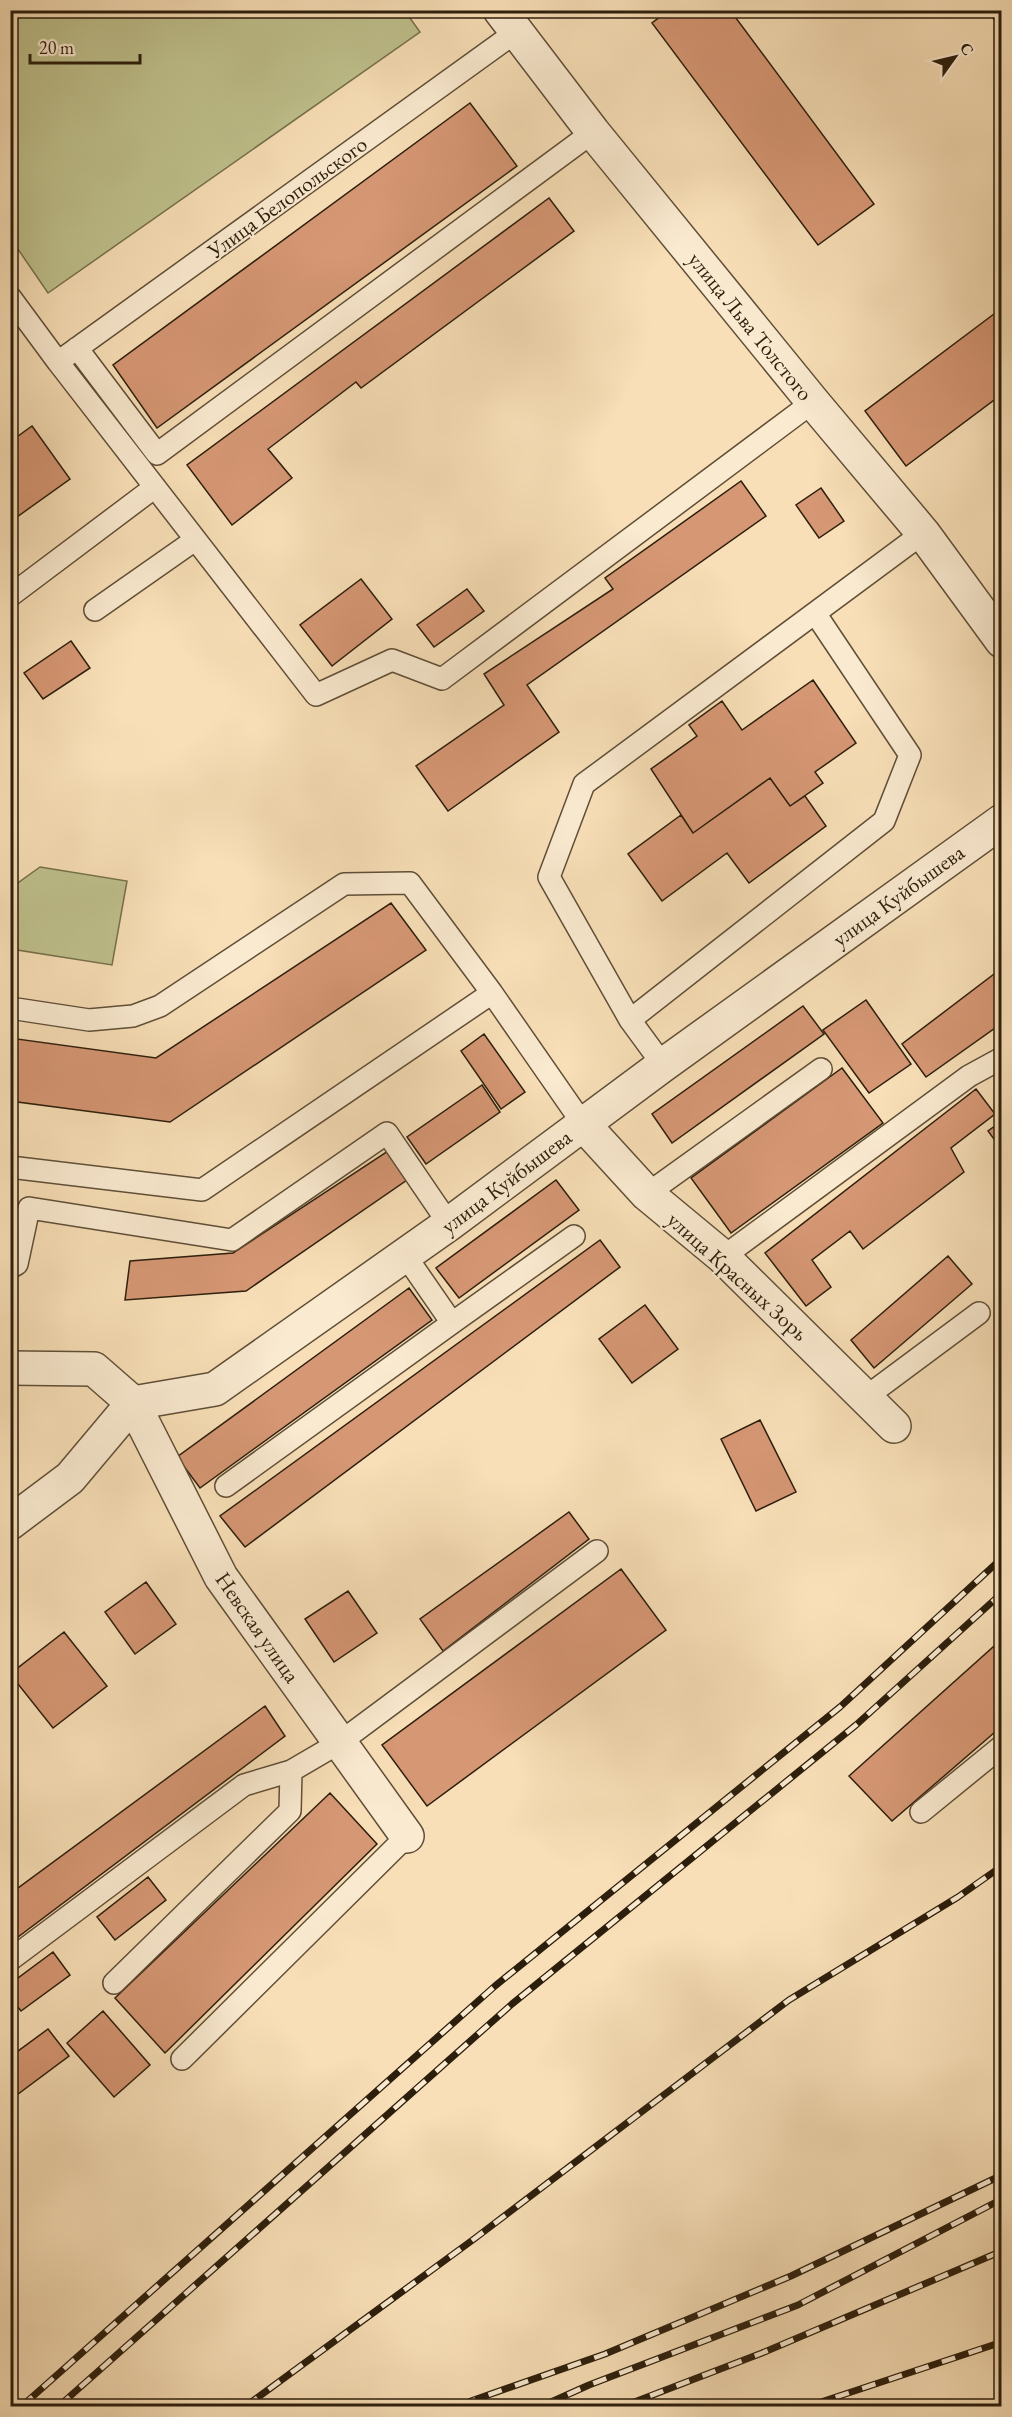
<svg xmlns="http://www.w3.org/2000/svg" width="1012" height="2417" font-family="'EB Garamond',serif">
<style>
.green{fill:#bfc18d;stroke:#76704c;stroke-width:1.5}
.building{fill:#d69774;stroke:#2c1e0c;stroke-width:1.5}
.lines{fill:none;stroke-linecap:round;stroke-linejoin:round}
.lane-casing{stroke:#5f4e37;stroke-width:24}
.street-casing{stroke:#5f4e37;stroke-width:36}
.lane{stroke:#faead0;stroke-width:21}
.street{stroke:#faead0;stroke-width:33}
.rail-casing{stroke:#2c1e0c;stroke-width:7}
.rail{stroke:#faead0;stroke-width:4.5;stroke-dasharray:14;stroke-linecap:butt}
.labels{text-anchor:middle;stroke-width:4.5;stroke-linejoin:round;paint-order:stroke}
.street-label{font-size:22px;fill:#2c1e0c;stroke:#faead0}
</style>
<rect width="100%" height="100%" fill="#f8dfb7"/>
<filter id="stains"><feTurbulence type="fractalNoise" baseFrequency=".00333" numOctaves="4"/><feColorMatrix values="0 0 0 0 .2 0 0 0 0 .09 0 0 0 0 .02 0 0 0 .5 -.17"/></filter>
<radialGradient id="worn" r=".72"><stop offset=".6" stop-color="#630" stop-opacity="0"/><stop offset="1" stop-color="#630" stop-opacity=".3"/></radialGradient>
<path class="green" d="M10 11H405L420 32 48 293 11 239Z
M40 867 127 881 112 965 11 949V888Z"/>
<path class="building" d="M669 10H730L874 204 818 245 652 23Z
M987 10H1002V30Z
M470 103 517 166 157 428 113 365Z
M549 198 574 231 361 388 356 382 268 449 292 478 232 525 187 465Z
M1002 308V394L906 466 865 411Z
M32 426 70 479 10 522V442Z
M741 481 766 516 527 685 559 732 448 811 416 766 504 705 484 674 613 589 605 578Z
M821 488 844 521 819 538 796 505Z
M361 579 392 619 332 666 300 625Z
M467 589 484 611 434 647 417 625Z
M71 641 90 668 43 699 24 673Z
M813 680 856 743 815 772 823 783 790 806 770 778 693 833 651 769 697 736 689 725 722 701 742 730Z
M770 778 790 806 805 796 826 826 749 883 727 853 662 901 628 854 681 815 693 833Z
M391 903 426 950 170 1122 10 1101V1038L156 1058Z
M1002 968V1023L926 1077 902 1044Z
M866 1000 911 1064 869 1093 823 1030Z
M803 1006 824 1034 672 1143 652 1114Z
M484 1034 525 1092 501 1109 461 1051Z
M842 1068 883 1123 731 1233 691 1178Z
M482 1085 500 1112 426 1164 407 1137Z
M976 1089 995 1114 951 1148 964 1172 863 1249 850 1231 812 1260 831 1287 806 1306 765 1253Z
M1002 1121V1150L988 1131Z
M388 1151 407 1180 246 1291 125 1300 130 1261 233 1253Z
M556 1180 579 1210 459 1298 436 1268Z
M600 1240 620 1267 245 1547 220 1516Z
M948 1256 972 1284 874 1368 851 1340Z
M409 1288 432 1320 200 1488 177 1457Z
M645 1305 678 1349 632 1383 599 1339Z
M760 1420 796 1492 756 1511 721 1439Z
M569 1512 589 1539 443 1651 420 1619Z
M621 1569 666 1630 427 1806 382 1745Z
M146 1582 176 1624 135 1654 105 1612Z
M348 1591 377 1633 334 1662 305 1619Z
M64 1632 107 1686 53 1728 10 1674Z
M1002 1639V1726L892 1821 849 1776Z
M265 1706 285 1736 10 1943V1894Z
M330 1793 377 1844 165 2053 115 1998Z
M148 1877 166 1900 115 1940 97 1917Z
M53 1952 70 1975 21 2011 10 1997V1984Z
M103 2011 150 2065 114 2097 67 2043Z
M48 2029 69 2056 10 2100V2057Z"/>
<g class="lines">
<defs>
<path id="lane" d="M516 32 58 362 316 695 392 660 442 679 813 402
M10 297 58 362
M77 348 157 454 593 132
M10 596 155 487
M95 610 195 540
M10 1008 89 1020 133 1016 160 1006 344 884 410 883 492 993 583 1124
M630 1020 884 821 910 755 815 613
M663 1065 630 1020 549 877 584 784 923 533
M10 1167 202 1190 492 993
M647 1194 821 1069
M723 1257 969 1076 1002 1058
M10 1268 17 1264 29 1208 232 1240 387 1133 449 1224
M452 1323 574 1236
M866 1397 979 1313
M226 1486 452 1323 405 1255
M921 1812 1002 1746
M10 1960 244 1785 291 1771 339 1743 597 1551
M114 1983 290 1811 291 1771
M182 2059 407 1836"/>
<path id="street" d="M500 10 593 132 813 402 923 533 1002 641
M583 1124 647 1194 723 1257 894 1426
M10 1368 94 1369 133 1403 221 1577 407 1836
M10 1523 70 1478 133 1403 215 1389 449 1224 663 1065 1002 821"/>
</defs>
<use href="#lane" class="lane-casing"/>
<use href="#street" class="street-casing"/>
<use href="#lane" class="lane"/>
<use href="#street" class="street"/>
<defs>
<path id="rail" d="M22 2406 495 1986 840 1707 1002 1558
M59 2406 512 2004 856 1725 1002 1593
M246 2406 474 2239 789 2000 958 1897 1002 1866
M463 2406 471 2401 605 2354 791 2276 1002 2175
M542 2406 589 2385 798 2305 1002 2199
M624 2406 762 2353 1002 2251
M809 2406 1002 2342"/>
</defs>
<use href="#rail" class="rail-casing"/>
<use href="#rail" class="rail"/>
</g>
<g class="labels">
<g class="street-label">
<text transform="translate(287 197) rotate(-36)" y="8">Улица Белопольского</text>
<text transform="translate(751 326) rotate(51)" y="8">улица Льва Толстого</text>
<text transform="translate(898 895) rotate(-36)" y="8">улица Куйбышева</text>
<text transform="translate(506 1181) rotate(-37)" y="8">улица Куйбышева</text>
<text transform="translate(738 1276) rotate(42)" y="8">улица Красных Зорь</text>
<text transform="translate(258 1627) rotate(55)" y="8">Невская улица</text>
</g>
</g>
<rect width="1012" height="2417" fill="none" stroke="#f8dfb7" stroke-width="36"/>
<rect x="12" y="12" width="988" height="2393" fill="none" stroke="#2c1e0c" stroke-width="3"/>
<rect x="18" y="18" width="976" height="2381" fill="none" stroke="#2c1e0c" stroke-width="1.5"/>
<g transform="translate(955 57) rotate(56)" stroke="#faead0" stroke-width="4.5" paint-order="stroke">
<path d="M0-4.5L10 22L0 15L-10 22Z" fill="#2c1e0c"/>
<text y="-9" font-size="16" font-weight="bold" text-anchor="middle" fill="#2c1e0c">С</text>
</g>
<path d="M30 54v9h110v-9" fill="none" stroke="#2c1e0c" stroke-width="3"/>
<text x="39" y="54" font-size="18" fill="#2c1e0c" stroke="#faead0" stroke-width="4.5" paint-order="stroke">20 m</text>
<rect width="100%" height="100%" filter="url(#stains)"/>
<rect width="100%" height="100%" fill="url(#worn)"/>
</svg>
